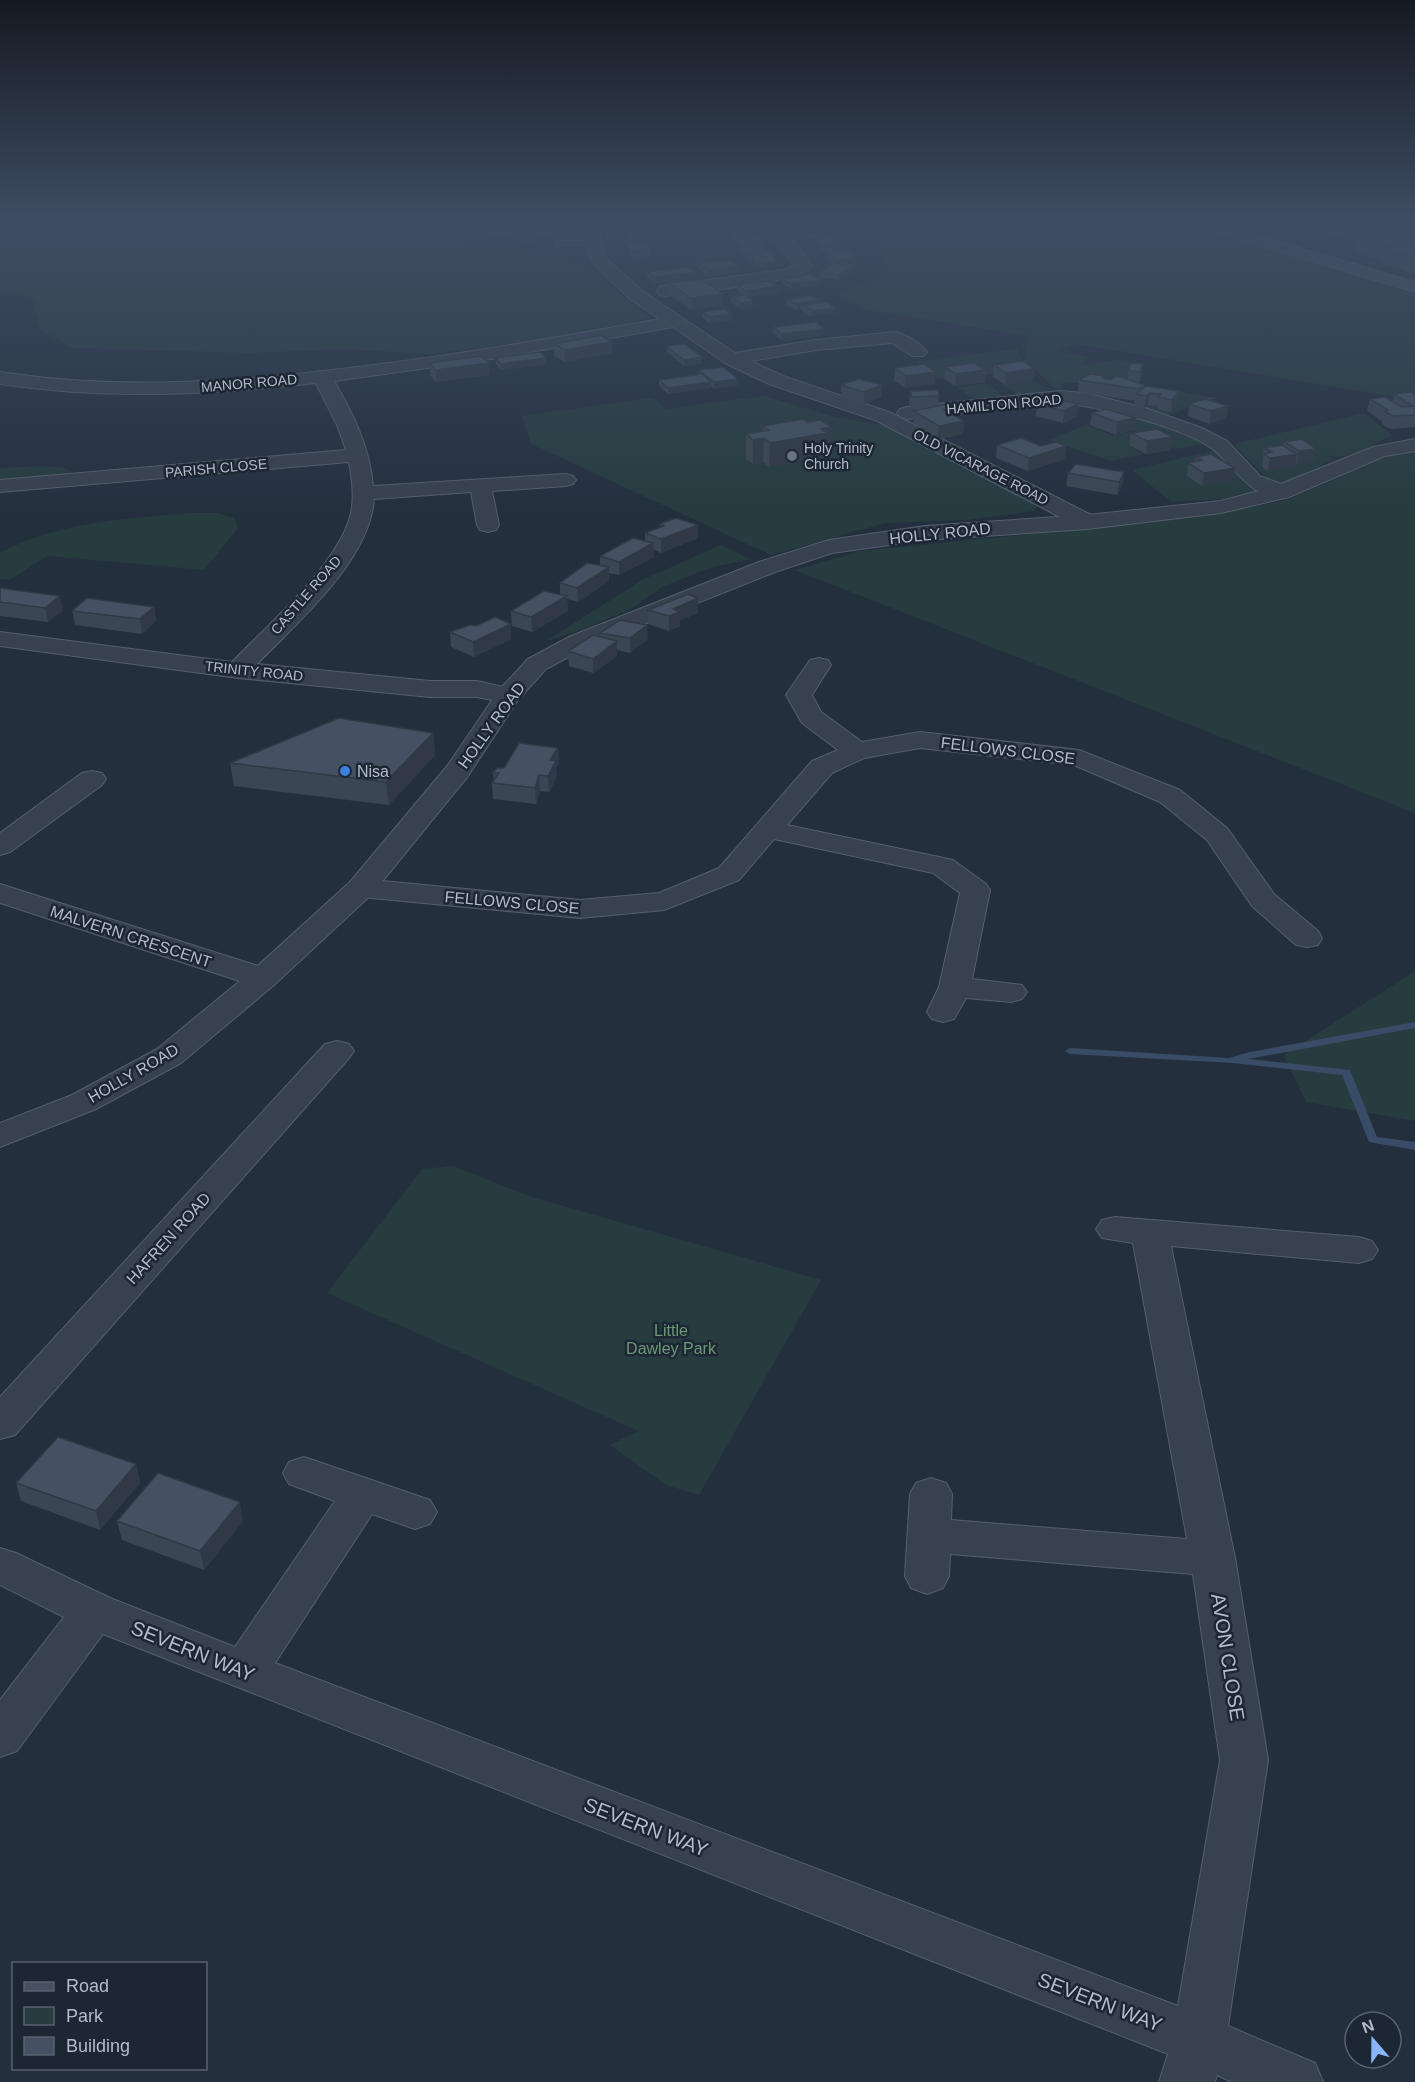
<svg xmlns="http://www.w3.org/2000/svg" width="1415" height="2082" font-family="Helvetica,sans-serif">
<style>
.green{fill:#263c3f}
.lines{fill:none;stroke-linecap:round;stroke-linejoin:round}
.stream{fill:#394c67;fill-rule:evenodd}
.minor-casing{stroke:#565f6c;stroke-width:2}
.tertiary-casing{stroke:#565f6c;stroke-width:2}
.secondary-casing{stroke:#565f6c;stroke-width:2}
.minor{fill:#38414e;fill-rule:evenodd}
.tertiary{fill:#38414e;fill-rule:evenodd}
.secondary{fill:#465061;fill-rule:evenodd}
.wall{fill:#3b4654}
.shaded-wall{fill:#303945}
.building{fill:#455162;stroke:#303945;stroke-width:1.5}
.worship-dot{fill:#6b7280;stroke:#1d2633;stroke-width:2}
.shop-dot{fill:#3f7fe0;stroke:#1d2633;stroke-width:2}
.labels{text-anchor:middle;stroke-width:5;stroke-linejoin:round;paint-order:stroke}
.far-street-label{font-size:14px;fill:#b4bcc9;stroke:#1d2633}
.far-poi-label{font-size:14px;fill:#b4bcc9;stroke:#1d2633;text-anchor:start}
.street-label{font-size:16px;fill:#b4bcc9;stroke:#1d2633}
.poi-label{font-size:16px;fill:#b4bcc9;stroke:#1d2633;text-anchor:start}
.park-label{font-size:16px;fill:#6b9a76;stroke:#1d2633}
.near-street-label{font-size:20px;fill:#b4bcc9;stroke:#1d2633}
</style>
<rect width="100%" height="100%" fill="#242f3e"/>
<path class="green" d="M0 223H419L427 228 464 242 591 268 612 288 652 318 573 335 432 354 343 349 249 353 73 348 40 330 33 299 0 290Z
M862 223H1180L1415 293V393L1401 398 1076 344 1058 351 1088 357 1083 365 1116 360 1132 364 1125 383H1061L1064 387 1056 389 1024 360 1029 336 863 309 838 296 888 271 881 251Z
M1017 349 1020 358 1032 371 938 379 916 361Z
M1033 381 1049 390 1019 397 1005 386Z
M987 383 1005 397 976 401 957 387Z
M1152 386 1210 397 1165 418 1134 406Z
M764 396 831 416 889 426 1040 501 1034 511 968 520 886 523 771 555 531 444 522 416 652 398 666 409Z
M1127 411 1208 443 1175 449 1158 439 1128 444 1143 454 1111 461 1048 440 1086 425 1114 436 1134 431 1110 421Z
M1364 413 1392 435C1372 444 1349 462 1327 455L1334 459 1276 488 1234 444Z
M1215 450 1270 490 1256 497 1171 502 1132 470Z
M1415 451V813L795 570 861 551 1198 517 1287 500 1389 456Z
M43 466 67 468 76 478 0 492V468Z
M187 513H219L235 519 238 528 204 570 48 556 9 580 0 579V553C57 522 124 519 187 513Z
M721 545 751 559 709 568 662 587 631 609 581 630 546 641 642 580Z
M1415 971V1121L1306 1102 1284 1055Z
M453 1166 529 1196 821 1280 699 1495 666 1485 610 1445 638 1431 327 1293 422 1169Z"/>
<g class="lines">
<path class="stream" d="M1415 1022V1028L1248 1059 1350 1070 1377 1137 1415 1142V1150L1369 1142 1342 1075 1233 1063 1070 1054 1065 1051 1070 1048 1229 1058 1250 1052Z"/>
<defs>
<path id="minor" d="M505 223H534L584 233 583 223H599L600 240 607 259 642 291 735 353 816 340 895 332C906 334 920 343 927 352L924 356H912L892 343 816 350 751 361 783 376 889 412 1095 517 1098 522 1095 527 1087 529 1079 527 875 420 769 384 725 363 673 327 485 360 334 381C353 413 370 448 373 486L566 474 573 476 576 480 573 484 566 486 492 491 499 525 496 530 488 532 480 530 477 525 471 492 374 499C370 560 298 622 257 664L430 681H477L517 690 521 695 517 700 508 703 477 697H430L238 678 0 646V632L232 662C269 624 336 566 350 517 355 499 352 479 349 462L0 492V480L346 450 337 425 316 383C211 395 105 400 0 384V372C108 389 215 383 323 371 436 359 548 339 660 319L630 299 594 264 585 243 508 226Z
M762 223H778L809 260 811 267C799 283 691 292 665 296L659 295 657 291 659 287 665 286 783 270 794 265Z
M1060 391 1085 393 1145 408 1202 428 1227 441 1260 476 1289 487 1292 492 1289 497C1256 505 1234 467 1214 450 1185 427 1097 406 1060 403L907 419 900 417 897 413 900 409 907 407Z
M819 658 828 660 831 665 812 695 821 712 862 742 920 732 1079 750 1180 790 1227 828 1274 894 1318 931 1322 938 1318 945 1307 947 1296 945 1252 906 1207 840 1160 802 1074 765 920 748 864 758 832 773 787 825 953 860 986 884 990 890 972 979 1022 985 1027 992 1022 999 1011 1002 966 998 954 1019 943 1022 932 1019 927 1012 939 987 960 893 933 873 774 839 739 880 664 910 580 918 361 897 350 894 346 888 350 882 361 879 580 900 659 893 719 868 812 761 838 750 802 723 786 695 810 660Z
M92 771 102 773 106 779 102 785 10 852 0 855V833L82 773Z
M0 884 274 971 279 978 274 985 263 987 252 985 0 903Z
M337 1041 349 1044 354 1051 349 1058 15 1435 0 1439V1397L325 1044Z
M1115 1217 1359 1237 1372 1241 1378 1250 1372 1259 1359 1263 1171 1246 1235 1558 1268 1760 1228 2026 1315 2063 1323 2082H1232L1217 2075 1215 2082H1159L1168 2054 103 1634 17 1751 0 1757V1700L64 1617 0 1585V1548L16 1553 110 1598 235 1647 335 1501 289 1484 283 1473 289 1462 304 1457 430 1500 437 1512 430 1524 415 1529 372 1514 275 1663 1178 2006 1220 1760 1193 1574 950 1554 949 1576 943 1588 927 1594 911 1588 905 1576 910 1494 916 1483 931 1478 946 1483 952 1494 951 1520 1187 1539 1133 1243 1102 1238 1096 1229 1102 1220Z"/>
<path id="tertiary" d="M1415 439V451L1385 456 1289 497 1221 513 1087 529 925 540 832 553 775 572 589 646 546 669 518 700 468 776 372 894 274 985 181 1063 96 1109 0 1147V1123L72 1095 157 1049 252 971 350 882 448 765 499 690 528 659 571 636 759 562 829 540 925 526 1087 515 1221 501 1273 487 1373 447Z"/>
<path id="secondary" d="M1191 223H1215L1415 282V292L1194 226Z"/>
</defs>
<use href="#minor" class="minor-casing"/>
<use href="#tertiary" class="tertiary-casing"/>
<use href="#secondary" class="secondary-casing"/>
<use href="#minor" class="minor"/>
<use href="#tertiary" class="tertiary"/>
<use href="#secondary" class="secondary"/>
</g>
<path class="wall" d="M630 223H651L652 229H647L650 237V243H648L650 251V256L630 257 628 243H631L629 229H632Z
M721 223H743V226L751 234V237L763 247V253L775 262 774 267 756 268 750 258V253H743L739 242V240H732L728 229H724Z
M795 223H815L829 232V237L841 245V250L856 259V265H846L853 272 839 280 820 277V272L834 264 827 256 828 251H834H821L816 242 817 238H809L806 229V225H796Z
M1218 223H1239V224L1229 226Z
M1245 223H1281V229L1257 234 1244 230Z
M1320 223H1415V274L1381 264 1382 260 1354 252 1356 241 1318 231Z
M438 224H473L517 228V230L538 233V239L529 242 510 237V236L505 237 473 229V226L453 233 439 230Z
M584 239V247H554V242Z
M699 264 739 272 708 276 699 269Z
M647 272 697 278 655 283 647 277Z
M782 279 822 280V285L791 289 782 284Z
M669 283 723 305 691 310 669 294Z
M737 285 779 292 747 296 753 307 739 308 731 302V297L744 295 737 291Z
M787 300H820V303L835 313 811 316 803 311V309L797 310 786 305Z
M702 312 732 320 710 323 702 318Z
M774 327 824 335 781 340 773 333Z
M554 344 612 353 565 362 554 356Z
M666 346 702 357V363L684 366 667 352Z
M495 358 546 364 501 370 496 364Z
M429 363H489V375L436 382 430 375Z
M1143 364 1142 376 1139 383 1144 385V387L1146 386 1178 403 1171 412 1157 409V406L1148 405 1144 408 1134 406 1135 401 1078 392 1079 380 1104 378 1111 380 1127 379 1128 370Z
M994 365 1034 369 1033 381 1005 385 993 377Z
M945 367 986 370 985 382 955 386 944 379Z
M895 368 935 384 905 388 894 380Z
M699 370 738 379V385L714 389 711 386V388L668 394 659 386V380L699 375Z
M841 385 882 397 864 404 841 398Z
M910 391 939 396 938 406 953 408V415L964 421 963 434 938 439 913 423V411L923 409H911L909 404Z
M1394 394H1415V427L1390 429 1382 424V421L1367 411 1370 399 1393 401Z
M1215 402 1228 406 1226 418 1209 424 1188 416 1189 404Z
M1037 404H1078L1077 416 1063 423 1036 416Z
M1106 409 1133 430 1116 435 1090 425 1092 413Z
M763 426 831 451 826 452V457L769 467 763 462 753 464 746 459V434L763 431Z
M1131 433 1172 437 1171 450 1146 454 1129 445Z
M1284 442 1316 449 1314 461 1297 464 1295 463V467L1268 471 1262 467 1264 448 1283 446Z
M997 445 1041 446 1065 459 1028 471 996 458Z
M1196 457 1235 468 1233 481 1202 486 1187 476 1188 463 1195 462Z
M1124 472 1122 485 1117 495 1066 486 1068 473Z
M660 524 698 525V538L661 553 653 549 654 557 619 575 609 573V581L578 602 567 599 568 611 532 632 512 626 511 611 560 595V583L600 566V556L645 541V533L660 527Z
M0 588 63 610 48 622 0 616Z
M698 598V613L680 620V626L669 631 648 624V610Z
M154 607 156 621 142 634 75 625 72 611Z
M476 626 511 639 474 657 451 647 450 632Z
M600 633 648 639 630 653 617 650V656L593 673 569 666 568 651 600 637Z
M433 733 435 755 389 805 234 786 230 763Z
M558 748 559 764 556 767 557 777 549 792 540 791 536 804 493 799 492 783 494 781 493 773 504 768Z
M136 1464 140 1483 100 1530 21 1501 16 1483Z
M117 1521H243L204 1570 122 1540Z"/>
<path class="shaded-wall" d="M468 223H473V226L453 233V228Z
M1230 223H1239V224L1229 226Z
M1263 223H1281V229L1257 234 1259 224Z
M517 228V233L510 232V236L505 237V232Z
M538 233V239L529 242V236Z
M1402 242 1400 253 1387 249 1388 245Z
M856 259V265L836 266V260Z
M775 262 774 267 756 268V263Z
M853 266V272L839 280V275Z
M739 267V272L708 276V270Z
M697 272V278L655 283V277Z
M822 280V285L791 289V284Z
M779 286V292L746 297V291Z
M723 294V305L691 310V298Z
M820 300 819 306 803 305V309L797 310V304Z
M753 301V307L739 308 740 303Z
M836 308 835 313 811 316 812 311Z
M732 314V320L710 323V317Z
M824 329V335L781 340V334Z
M612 342V353L565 362V350Z
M702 357V363L684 366V360Z
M546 358V364L501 370V364Z
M489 363V375L436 382V370Z
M1143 364 1142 376 1139 384 1140 372Z
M1034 369 1033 381 1005 385 1006 373Z
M986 370 985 382 955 386 956 374Z
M936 372 935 384 905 388 906 376Z
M738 379V385L714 389V382Z
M711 382V388L668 394V388Z
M882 385V397L864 404V392Z
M1179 391 1178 403 1171 412 1172 400Z
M1150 393 1148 405 1144 408 1146 396Z
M1078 404 1077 416 1063 423 1064 411Z
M1228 406 1226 418 1209 424 1211 411Z
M953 408 952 420 944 410Z
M1135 418 1133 430 1116 435 1117 422Z
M964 421 963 434 938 439 939 426Z
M832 427 831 451 826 452V457L769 467 770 443 821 429Z
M1172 437 1171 450 1146 454 1147 441Z
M764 438 763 462 753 464V440Z
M1066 446 1065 459 1028 471 1029 458Z
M1316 449 1314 461 1297 464 1299 451Z
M1297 454 1295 467 1268 471 1270 458Z
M1235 468 1233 481 1202 486 1204 473Z
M1124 472 1122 485 1117 495 1119 482Z
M698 525V538L661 553V539Z
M653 543 654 557 619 575V562Z
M609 567V581L578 602 577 588Z
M60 596 63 610 48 622 45 608Z
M567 596 568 611 532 632 531 617Z
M698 598V613L680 620V626L669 631V616L673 609Z
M154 607 156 621 142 634 140 619Z
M511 624V639L474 657 473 642Z
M647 625 648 639 630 653V638Z
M617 641V656L593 673V659Z
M433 733 435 755 389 805 386 782Z
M558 748 559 764 556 767 557 777 549 792 548 776 550 760Z
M539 775 540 791 536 804 535 788Z
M136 1464 140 1483 100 1530 96 1511Z
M240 1502 243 1521 204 1570 200 1551Z"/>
<path class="building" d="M443 223H468L453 228 438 224Z
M477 223H495L517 228 505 232 473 224Z
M631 223H651L652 224 632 225Z
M723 223H743L724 224Z
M824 223 829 232 809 233 806 224Z
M1347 223H1415V242Z
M728 226H748L751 234 732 235Z
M522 229 538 233 529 236 510 232Z
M629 229H647L650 237 631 238Z
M1371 233 1402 242 1388 245 1357 236Z
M567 236 584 239 583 242H554L555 238H566Z
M836 236 841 245 822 246 817 237Z
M739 237H758L763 247 743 248Z
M628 243H648L650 251 630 252Z
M1401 244 1415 248V258L1384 248Z
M847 250 856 259 836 260 828 251Z
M770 252 775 262 756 263 750 253Z
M729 260 739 267 708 270 699 264Z
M834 263 853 266 839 275 820 272Z
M687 267 697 272 655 277 647 272Z
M811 274 822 280 791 284 782 279Z
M701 279 723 294 691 298 669 283Z
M768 281 779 286 746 291 737 285Z
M744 295 753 301 740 303 731 297Z
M808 296 820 300 797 304 787 300Z
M827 302 836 308 812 311 803 305Z
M725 309 732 314 710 317 702 312Z
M816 322 824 329 781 334 774 327Z
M601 335 612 342 565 350 554 344Z
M684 344 702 357 684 360 666 346Z
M540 352 546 358 501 364 495 358Z
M481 356 489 363 436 370 429 363Z
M1024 361 1034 369 1006 373 994 365Z
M974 363 986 370 956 374 945 367Z
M1131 363 1143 364 1140 372 1128 370Z
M924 364 936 372 906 376 895 368Z
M723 367 738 379 714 382 699 370Z
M702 374 711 382 668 388 659 380Z
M1090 374 1104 376 1103 378 1111 380 1115 376 1125 378 1144 385 1139 389 1079 380Z
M859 379 882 385 864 392 841 385Z
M1146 386 1179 391 1172 400 1159 397 1161 394 1150 393 1146 396 1136 394Z
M938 390 939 396 912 397 910 391Z
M1411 392 1415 394V415L1393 416 1384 411 1388 410 1370 399 1385 397 1402 407 1413 406 1394 394Z
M1049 397 1078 404 1064 411 1037 404Z
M1209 397 1215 398 1210 400 1205 399 1200 401Z
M1205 399 1228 406 1211 411 1189 404Z
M947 404 953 408 944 410 964 421 939 426 913 411Z
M1106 409 1135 418 1117 422 1092 413Z
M803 419 807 422 821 420 832 427 821 429 827 433 770 443 764 438 753 440 746 434 769 430 763 426Z
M1158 429 1172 437 1147 441 1131 433Z
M1021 438 1041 446 1056 442 1066 446 1029 458 997 445Z
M1302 439 1316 449 1299 451 1284 442Z
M1282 445 1297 454 1270 458 1264 454 1272 452 1264 448Z
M1211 454 1235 468 1204 473 1188 463 1202 460 1196 457Z
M1076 464 1124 472 1119 482 1068 473Z
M676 518 698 525 661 539 645 533 664 526 660 524Z
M633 538 653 543 619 562 600 556Z
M587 563 609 567 577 588 560 583Z
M0 588 60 596 45 608 0 602Z
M544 591 567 596 531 617 511 611Z
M688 594 698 598 673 609 680 612 669 616 648 610Z
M87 598 154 607 140 619 72 611Z
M495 617 511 624 473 642 450 632 470 625 476 626Z
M620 620 647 625 630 638 600 633Z
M593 635 617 641 593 659 568 651Z
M339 718 433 733 386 782 230 763Z
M519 743 558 748 550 760 556 761 548 776 539 775 535 788 492 783 499 773H493L497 768H504Z
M58 1437 136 1464 96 1511 16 1483Z
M158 1473 240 1502 200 1551 117 1521Z"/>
<linearGradient id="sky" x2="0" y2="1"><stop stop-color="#141a22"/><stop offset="0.43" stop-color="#3f4d63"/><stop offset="1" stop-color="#3f4d63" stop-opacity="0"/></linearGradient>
<rect width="1415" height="514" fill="url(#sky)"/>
<circle class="worship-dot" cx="792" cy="456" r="6"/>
<circle class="shop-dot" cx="345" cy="771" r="6"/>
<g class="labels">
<g class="far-street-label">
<text transform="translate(249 383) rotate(-5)" y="5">MANOR ROAD</text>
<text transform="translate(1004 404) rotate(-5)" y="5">HAMILTON ROAD</text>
<text transform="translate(981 467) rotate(27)" y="5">OLD VICARAGE ROAD</text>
<text transform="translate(216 468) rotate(-5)" y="5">PARISH CLOSE</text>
<text transform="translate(306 595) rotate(-49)" y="5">CASTLE ROAD</text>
<text transform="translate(254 671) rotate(6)" y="5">TRINITY ROAD</text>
</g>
<g class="far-poi-label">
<text x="804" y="453">Holy Trinity<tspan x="804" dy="16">Church</tspan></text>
</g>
<g class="street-label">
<text transform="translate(940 533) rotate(-6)" y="6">HOLLY ROAD</text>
<text transform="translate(491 725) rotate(-54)" y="6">HOLLY ROAD</text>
<text transform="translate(1008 750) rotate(7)" y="6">FELLOWS CLOSE</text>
<text transform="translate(512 902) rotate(5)" y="6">FELLOWS CLOSE</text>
<text transform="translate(131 936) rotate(18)" y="6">MALVERN CRESCENT</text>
<text transform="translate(133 1073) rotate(-30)" y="6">HOLLY ROAD</text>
<text transform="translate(168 1238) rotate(-48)" y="6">HAFREN ROAD</text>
</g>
<g class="poi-label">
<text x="357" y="777">Nisa</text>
</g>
<g class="park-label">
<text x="671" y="1336">Little<tspan x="671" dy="18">Dawley Park</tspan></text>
</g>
<g class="near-street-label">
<text transform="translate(193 1651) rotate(22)" y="7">SEVERN WAY</text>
<text transform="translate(1228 1657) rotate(81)" y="7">AVON CLOSE</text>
<text transform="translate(646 1827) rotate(21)" y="7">SEVERN WAY</text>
<text transform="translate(1100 2002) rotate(21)" y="7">SEVERN WAY</text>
</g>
</g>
<rect x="12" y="1962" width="195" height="108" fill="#1d2633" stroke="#59626f" stroke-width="1.5"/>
<rect x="24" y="1982" width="30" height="9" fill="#465061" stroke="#59626f" stroke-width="1.5"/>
<text x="66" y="1992" font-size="18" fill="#b4bcc9">Road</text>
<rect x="24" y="2007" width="30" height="18" fill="#263c3f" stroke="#59626f" stroke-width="1.5"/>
<text x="66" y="2022" font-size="18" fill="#b4bcc9">Park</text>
<rect x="24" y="2037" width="30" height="18" fill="#455162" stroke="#59626f" stroke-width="1.5"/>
<text x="66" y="2052" font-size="18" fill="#b4bcc9">Building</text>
<g transform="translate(1373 2040) rotate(340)"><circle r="28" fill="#1d2633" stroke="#59626f" stroke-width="1.5"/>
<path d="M0-4.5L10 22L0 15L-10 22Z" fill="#8ab4f8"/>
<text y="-9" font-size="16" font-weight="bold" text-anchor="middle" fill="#b4bcc9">N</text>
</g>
</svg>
